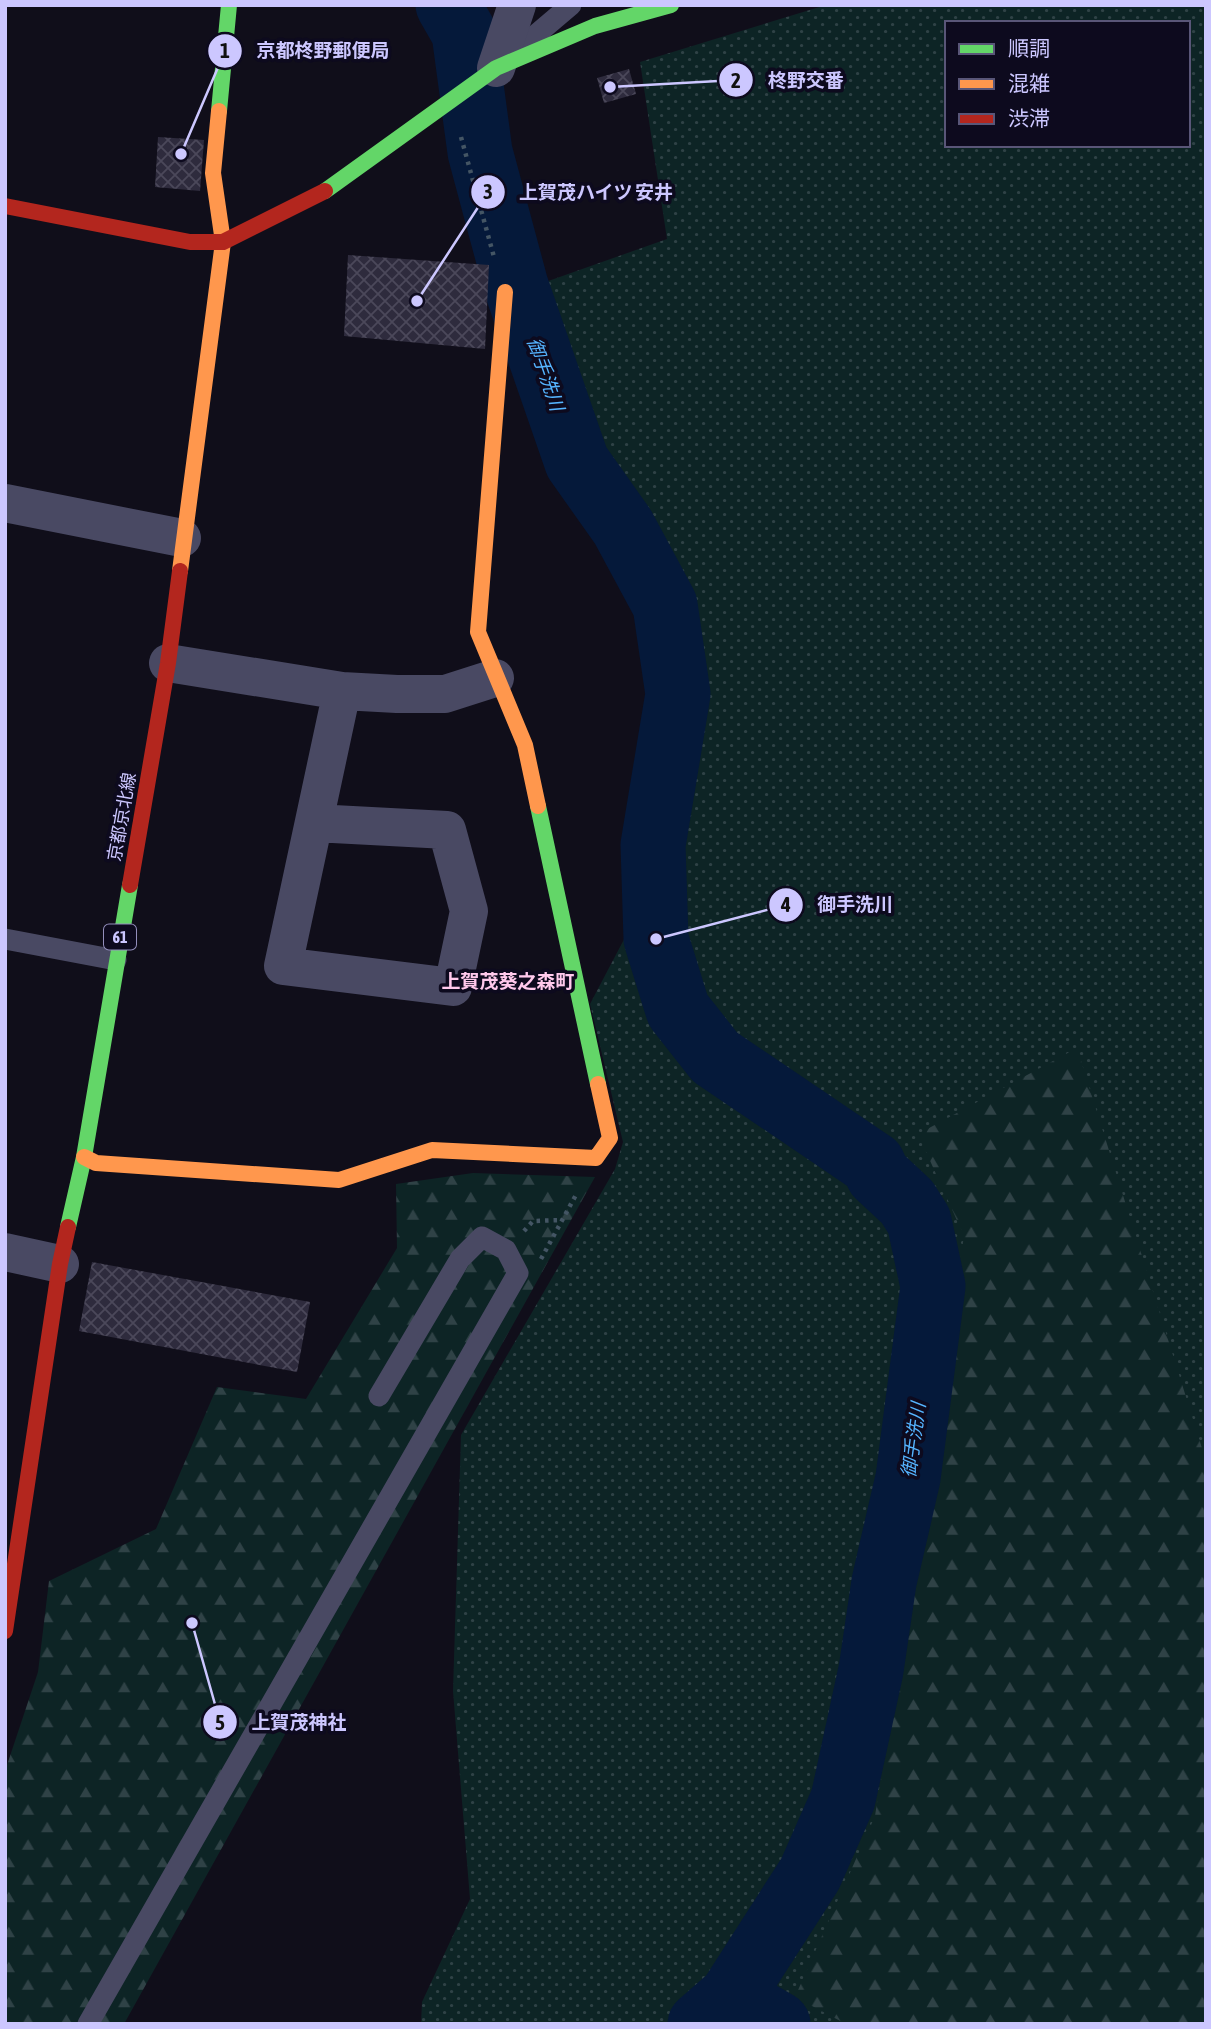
<svg xmlns="http://www.w3.org/2000/svg" width="1211" height="2029" font-family="'Asap Condensed','Noto Sans JP',sans-serif">
<style>
.grass{fill:url(#grass-dots);fill-rule:evenodd}
.forest{fill:url(#forest-firs)}
.lines{fill:none;stroke-linecap:round;stroke-linejoin:round}
.river{stroke:#05193a;stroke-width:65}
.building{fill:url(#building-cross-hatch)}
.path{stroke:#445564;stroke-width:4.5;stroke-dasharray:3.5 5;stroke-linecap:butt}
.lane{stroke:#494963;stroke-width:21}
.street{stroke:#494963;stroke-width:38}
.fast{stroke:#63d668;stroke-width:16}
.slow{stroke:#ff974d;stroke-width:16}
.jam{stroke:#b3261e;stroke-width:16}
.labels{text-anchor:middle;stroke-width:7;stroke-linejoin:round;paint-order:stroke}
.shield{fill:#0d0a1e;stroke:#938ebc;stroke-width:2}
.shield-label{font-size:16px;font-weight:bold;fill:#ccc7ff}
.street-label{font-size:18px;fill:#ccc7ff;stroke:#0d0a1e}
.water-label{font-size:19px;font-style:italic;fill:#55b4ff;stroke:#0d0a1e}
.neighbourhood-label{font-size:19px;font-weight:bold;fill:#ffc9ec;stroke:#0d0a1e}
.leader{fill:none;stroke:#ccc7ff;stroke-width:2.5}
.callout-dot{fill:#ccc7ff;stroke:#0d0a1e;stroke-width:2.5}
.mark-label{font-size:21px;text-anchor:middle;font-weight:bold;fill:#111}
.callout-label{font-size:19px;text-anchor:middle;font-weight:bold;fill:#ccc7ff;stroke:#0d0a1e;stroke-width:7;stroke-linejoin:round;paint-order:stroke}
</style>
<defs>
<pattern id="grass-dots" width="8" height="8" patternUnits="userSpaceOnUse" patternTransform="scale(1.75)"><rect width="8" height="8" fill="#0d2425"/><path d="M2 2h.1M6 6h.1" fill="none" stroke="#2f4246" stroke-width="1.8" stroke-linecap="round"/></pattern>
<pattern id="forest-firs" width="22" height="20" patternUnits="userSpaceOnUse" patternTransform="scale(1.75)"><rect width="22" height="20" fill="#0d2425"/><path d="M5 1l3.5 6h-7zM16 11l3.5 6h-7z" fill="#2f4246"/></pattern>
<pattern id="building-cross-hatch" width="8" height="8" patternUnits="userSpaceOnUse" patternTransform="scale(1.75)"><rect width="8" height="8" fill="#2e2b3d"/><path d="M0 0l8 8M0 8l8-8" fill="none" stroke="#4b485a"/></pattern>
</defs>
<rect width="100%" height="100%" fill="#100e1a"/>
<path class="grass" d="M826 5H1206V2024H421L422 2002 470 1899 453 1691 461 1435 615 1169 623 1142 590 1004 671 850 687 660 658 564 619 497 582 445 537 285 667 239 640 62ZM947 23H1188V145H947Z"/>
<path class="forest" d="M1077 1048 1206 1461V2024H846L795 1997 875 1816 964 1236 918 1134Z
M473 1173 595 1177 124 2024H5V1771L38 1672 49 1581 156 1529 217 1387 306 1399 397 1248 396 1184Z"/>
<g class="lines">
<path class="river" d="M448 5 464 33 480 152 516 286 577 462 623 527 665 605 678 694 653 845 656 939 678 1010 715 1057 873 1164 878 1175 907 1202 919 1221 933 1286 908 1478 884 1582 871 1670 843 1799 810 1874 731 1997 700 2024
M731 1997 778 2024"/>
</g>
<path class="building" d="M629 69 636 94 604 103 597 78Z
M158 137 204 140 200 191 155 187Z
M348 255 489 265 485 349 344 336Z
M92 1262 310 1302 297 1372 79 1331Z"/>
<g class="lines">
<path class="path" d="M461 137 494 257
M524 1231 533 1221 562 1220
M541 1259 577 1193"/>
<path class="lane" d="M525 44 571 5
M5 939 116 960
M88 2024 518 1273 506 1250 482 1237 460 1259 379 1396"/>
<path class="street" d="M496 68 517 5
M5 503 182 538
M168 663 342 691 397 694H445L495 678
M314 823 447 830 469 911 453 987 283 966 342 691
M5 1252 60 1264"/>
<path class="fast" d="M219 111 229 5
M325 191 496 68 595 26 671 5
M538 806 598 1084
M68 1227 84 1157 130 885"/>
<path class="slow" d="M505 292 478 632 525 745 538 806
M180 571 223 242 213 173 219 111
M84 1157 96 1163 339 1180 432 1150 596 1158 610 1138 598 1084"/>
<path class="jam" d="M5 206 190 242H223L325 191
M130 885 168 663 180 571
M5 1631 60 1264 68 1227"/>
</g>
<g class="labels">
<rect class="shield" x="104" y="924.5" width="32" height="25" rx="5"/>
<g class="shield-label">
<text x="120" y="943">61</text>
</g>
<g class="street-label">
<text transform="translate(122 817) rotate(-80)" y="6">京都京北線</text>
</g>
<g class="water-label">
<text transform="translate(546 374) rotate(71)" y="7">御手洗川</text>
<text transform="translate(913 1440) rotate(-82)" y="7">御手洗川</text>
</g>
<g class="neighbourhood-label">
<text x="508" y="988">上賀茂葵之森町</text>
</g>
</g>
<path class="leader" d="M181 154L225 51M610 87L736 80M417 301L488 192M656 939L786 905M192 1623L220 1722"/>
<g class="callout-dot">
<circle cx="181" cy="154" r="7"/>
<circle cx="610" cy="87" r="7"/>
<circle cx="417" cy="301" r="7"/>
<circle cx="656" cy="939" r="7"/>
<circle cx="192" cy="1623" r="7"/>
<circle cx="225" cy="51" r="18"/>
<circle cx="736" cy="80" r="18"/>
<circle cx="488" cy="192" r="18"/>
<circle cx="786" cy="905" r="18"/>
<circle cx="220" cy="1722" r="18"/>
</g>
<g class="mark-label">
<text x="225" y="58">1</text>
<text x="736" y="88">2</text>
<text x="488" y="199">3</text>
<text x="786" y="912">4</text>
<text x="220" y="1730">5</text>
</g>
<g class="callout-label">
<text x="323" y="57">京都柊野郵便局</text>
<text x="806" y="87">柊野交番</text>
<text x="596" y="199">上賀茂ハイツ 安井</text>
<text x="855" y="911">御手洗川</text>
<text x="299" y="1729">上賀茂神社</text>
</g>
<rect width="1211" height="2029" fill="none" stroke="#ccc7ff" stroke-width="14"/>
<rect x="945" y="21" width="245" height="126" fill="#0d0a1e" stroke="#595678" stroke-width="2"/>
<rect x="959" y="44" width="35" height="10" fill="#63d668" stroke="#595678" stroke-width="2"/>
<text x="1008" y="56" font-size="21" fill="#ccc7ff">順調</text>
<rect x="959" y="79" width="35" height="10" fill="#ff974d" stroke="#595678" stroke-width="2"/>
<text x="1008" y="91" font-size="21" fill="#ccc7ff">混雑</text>
<rect x="959" y="114" width="35" height="10" fill="#b3261e" stroke="#595678" stroke-width="2"/>
<text x="1008" y="126" font-size="21" fill="#ccc7ff">渋滞</text>
</svg>
